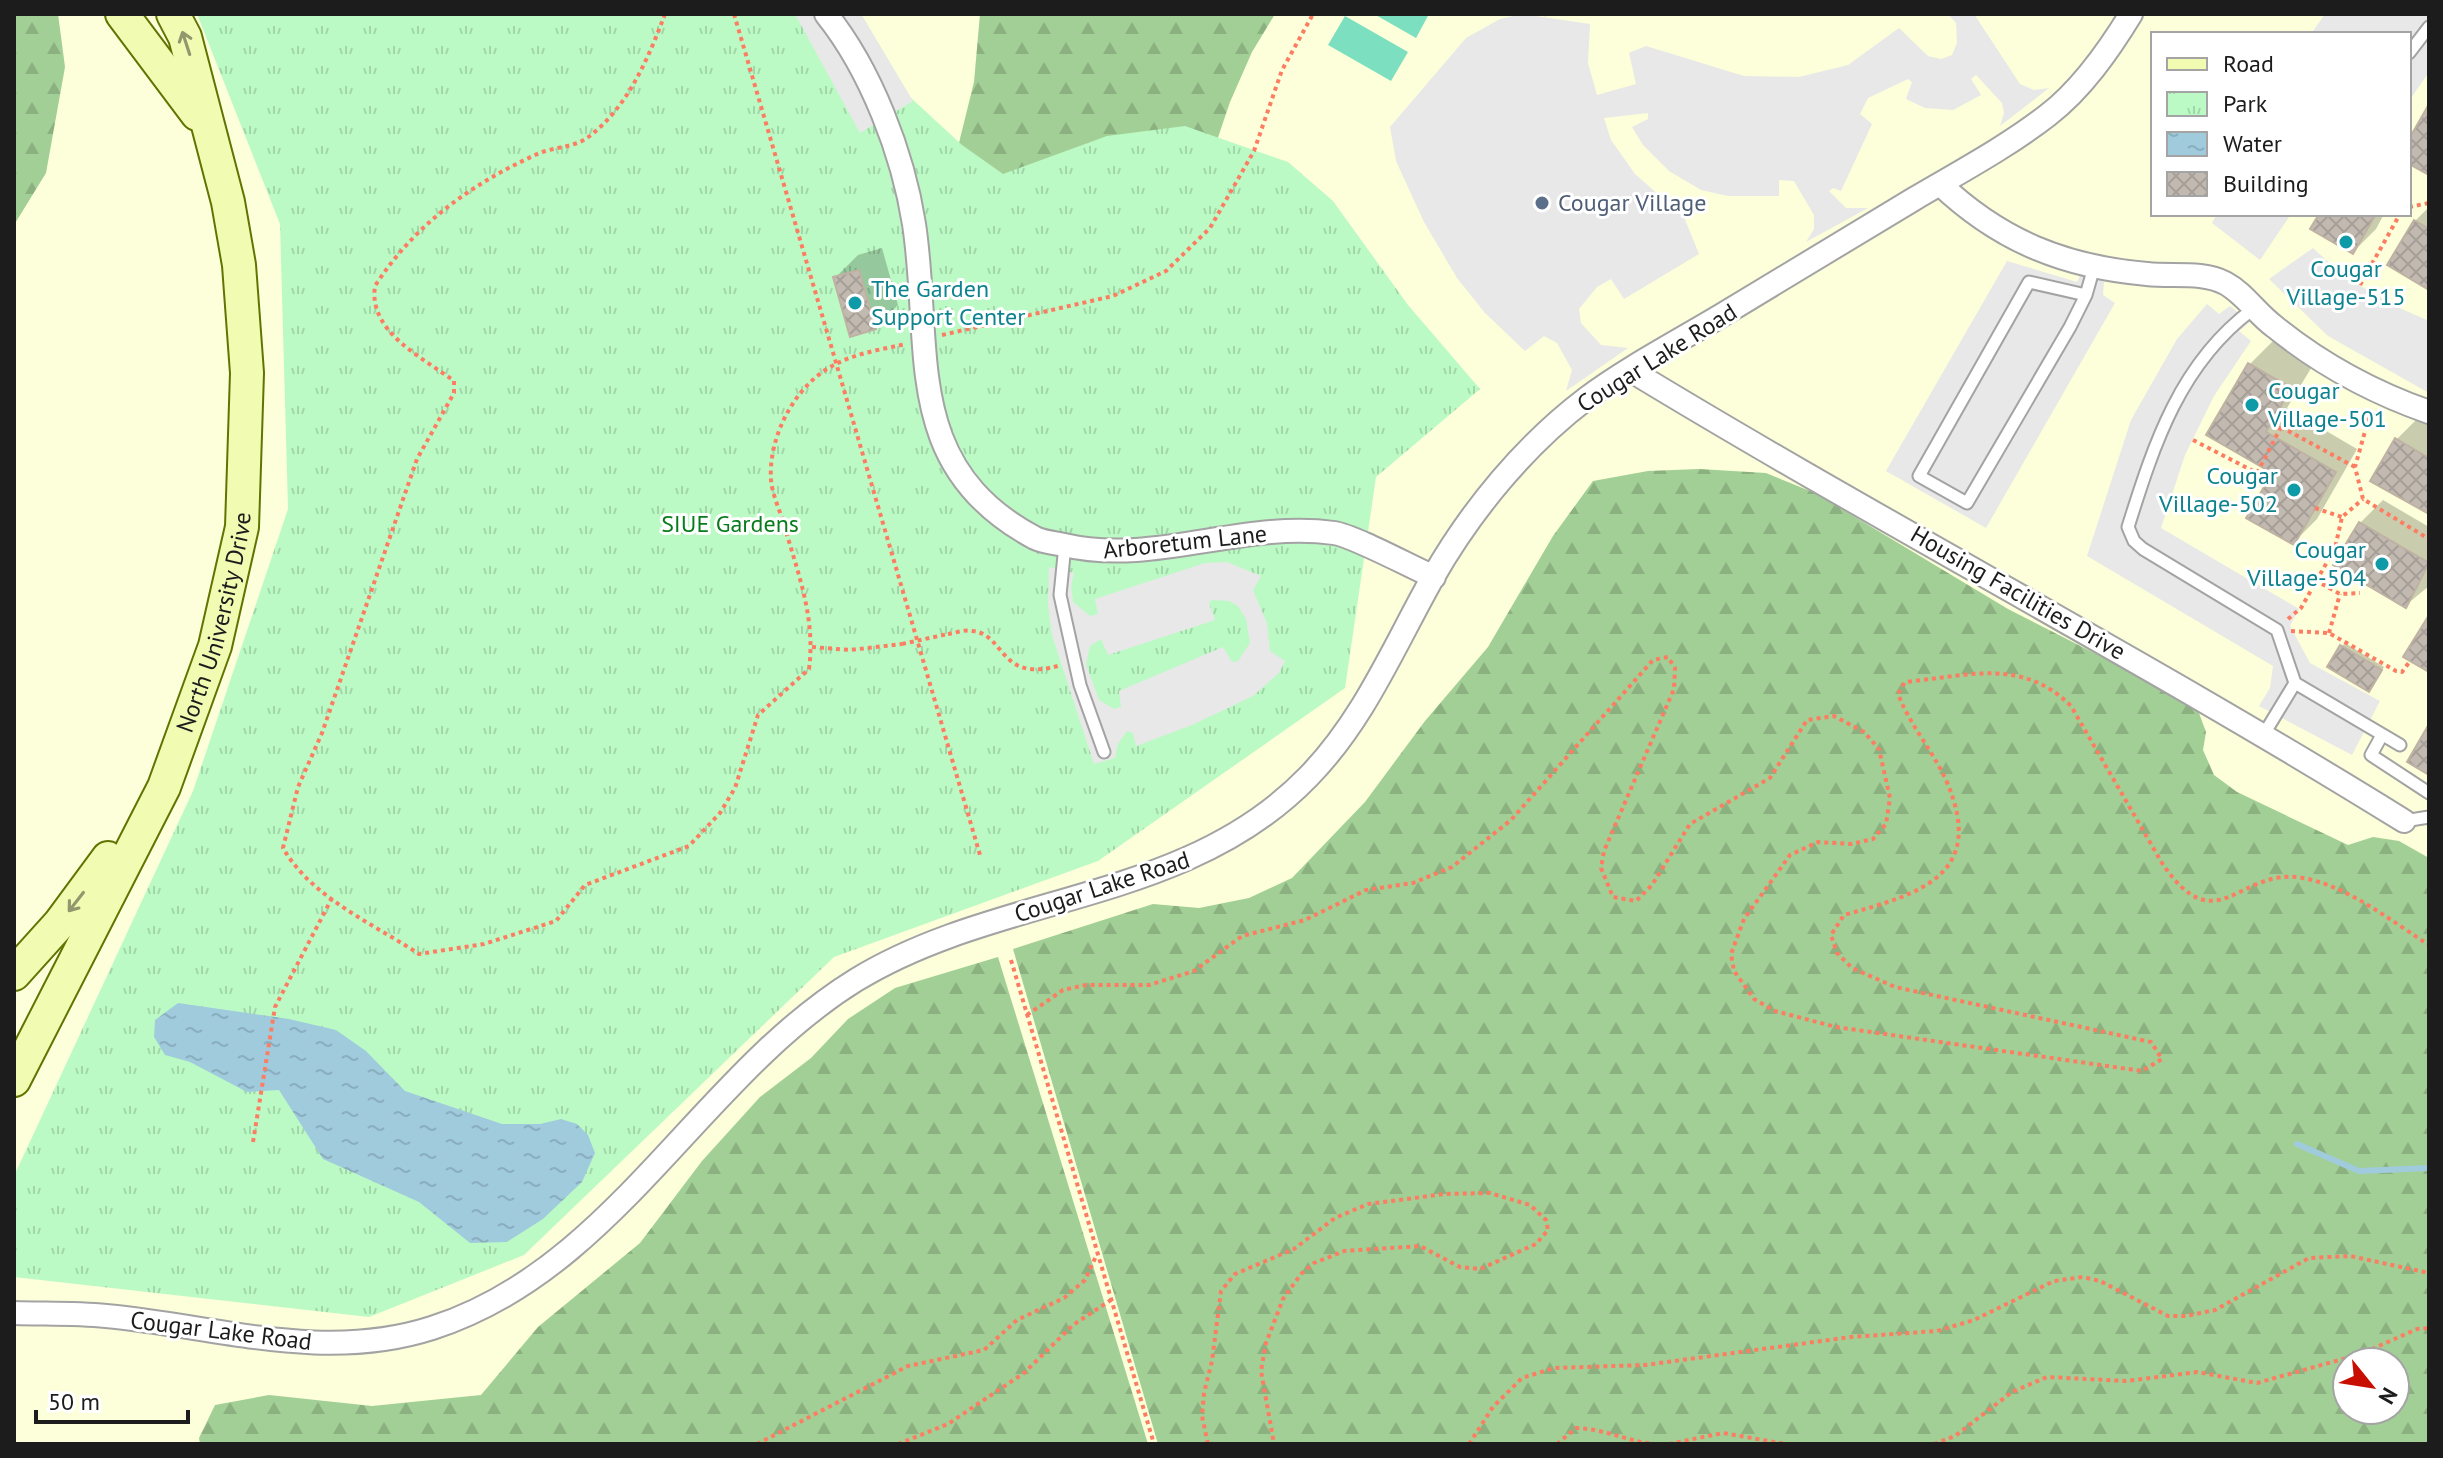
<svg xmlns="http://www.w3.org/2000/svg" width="2443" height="1458" font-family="'PT Sans',sans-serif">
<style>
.education{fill:#fcffd9;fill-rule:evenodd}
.forest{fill:url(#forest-firs);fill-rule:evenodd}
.park{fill:url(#park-tufts)}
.pitch{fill:#7ce0c0}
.parking{fill:#e8e8e8;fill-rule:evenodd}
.water{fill:url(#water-ripples)}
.shadow{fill:#0003}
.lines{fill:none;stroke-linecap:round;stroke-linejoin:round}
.stream{stroke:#a0cbdd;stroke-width:6}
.building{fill:url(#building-cross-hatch);stroke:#c0b2a3;stroke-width:2}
.lane-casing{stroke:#a3a3a3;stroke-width:15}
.street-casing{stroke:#a3a3a3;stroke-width:26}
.secondary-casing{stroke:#607402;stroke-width:36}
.path{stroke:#fd7d63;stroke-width:4;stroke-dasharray:4 4;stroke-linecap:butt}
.lane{stroke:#fff;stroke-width:11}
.street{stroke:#fff;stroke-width:22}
.secondary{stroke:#f2fbb2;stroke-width:32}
.path-bridge{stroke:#fd7d63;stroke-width:4;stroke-dasharray:4 4;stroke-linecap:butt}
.oneway{stroke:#92976e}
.service-dot{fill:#5c6f8a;stroke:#fff;stroke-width:3}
.culture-dot{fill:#0f9aa8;stroke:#fff;stroke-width:3}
.labels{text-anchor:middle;stroke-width:6;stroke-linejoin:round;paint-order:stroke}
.service-label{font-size:24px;fill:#4e5e75;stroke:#fff;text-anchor:start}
.culture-label{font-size:24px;fill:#0d838f;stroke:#fff;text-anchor:start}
.street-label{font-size:24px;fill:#1c1c1c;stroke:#fff}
.park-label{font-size:24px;fill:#087c1a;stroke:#fff}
</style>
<defs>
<pattern id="forest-firs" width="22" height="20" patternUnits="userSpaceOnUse" patternTransform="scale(2)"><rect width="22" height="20" fill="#a2cf95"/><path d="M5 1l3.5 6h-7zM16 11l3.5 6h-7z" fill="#8bb180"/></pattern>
<pattern id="park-tufts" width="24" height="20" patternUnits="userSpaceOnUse" patternTransform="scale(2)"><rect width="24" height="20" fill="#bcfac5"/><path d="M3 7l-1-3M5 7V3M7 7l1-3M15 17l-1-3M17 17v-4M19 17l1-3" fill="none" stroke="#a1d6a9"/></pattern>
<pattern id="water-ripples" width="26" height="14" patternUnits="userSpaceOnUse" patternTransform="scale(2)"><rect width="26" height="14" fill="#a0cbdd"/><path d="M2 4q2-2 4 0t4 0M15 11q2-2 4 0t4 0" fill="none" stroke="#89aebd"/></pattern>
<pattern id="building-cross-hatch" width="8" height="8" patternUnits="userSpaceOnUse" patternTransform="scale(2)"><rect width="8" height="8" fill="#c2bab1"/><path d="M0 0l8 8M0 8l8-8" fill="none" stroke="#a69f98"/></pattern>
</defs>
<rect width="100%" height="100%" fill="#eeebe1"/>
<path class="education" d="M14 14H2429V1444H14ZM2153 34H2409V214H2153ZM2347 1362H2395V1410H2347Z"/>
<path class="forest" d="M14 14H58L65 67 46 173 14 225Z
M980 14H1275L1252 52 1230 102 1208 167 1144 257 956 155 974 82Z
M1699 469 1766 473 1815 493 2008 609 2196 705 2206 732 2203 750 2214 775 2237 792 2348 845 2373 837 2399 841 2429 858V1444H1158L1013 949 1153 904 1199 908 1249 898 1292 878 1365 802 1425 721 1488 647 1553 536 1593 481 1648 471ZM2347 1362H2395V1410H2347Z
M998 957 1148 1444H200L199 1438 215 1405 269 1395 372 1406 481 1395 538 1327 640 1243 702 1161 760 1097 811 1058 848 1019 895 988Z"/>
<path class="park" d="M197 14H861L910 97 962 145 1003 174 1107 136 1185 126 1288 162 1333 201 1408 305 1480 389 1376 477 1345 688 1098 861 834 957 524 1255 369 1317 14 1277V1176L193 791 288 509 280 224Z"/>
<path class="pitch" d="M1374 14H1429L1416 38Z
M1345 16 1408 52 1391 81 1328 45Z"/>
<path class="parking" d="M795 14H861L913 101 860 133Z
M1522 14 1590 24 1588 63 1597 95 1636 84 1629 53 1646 46 1744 76 1799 77 1848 65 1899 28 1928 56 1941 59 1952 55 1957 43 1956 23 1948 14H1974L2020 84 2034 90 2049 88 2000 126 2004 113 2002 103 1976 75 1971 79 1981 95 1953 110 1925 108 1906 99 1912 82 1908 79 1868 98 1860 114 1872 124 1841 191 1833 188 1829 191 1846 208H1868L1806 242 1814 229V215L1794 181 1779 180V196H1728L1701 190 1669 171 1643 145 1632 127 1648 119V113L1604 118 1611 140 1635 174 1684 217 1699 254 1624 299 1611 279 1597 287 1579 309 1581 323 1601 345 1628 348 1566 391 1572 370 1557 343 1544 336 1525 351 1485 313 1457 278 1424 222 1396 161 1390 127 1466 38 1500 19Z
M2325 14H2429V72L2409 101V34H2311Z
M2217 214H2291L2260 260 2212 223Z
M2313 248 2345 277 2395 306 2429 321V393L2328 336 2269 279Z
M2007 261 2077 282 2080 275 2104 282 2103 295 2115 303 1986 528 1886 471Z
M2207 304 2219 314 2230 306 2250 322 2239 331 2251 341 2214 396 2185 455 2161 528 2299 609 2290 626 2310 663 2380 701 2352 755 2259 706 2270 688 2273 666 2087 556 2131 420 2177 339Z
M1227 562 1261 576 1253 590 1267 623 1270 651 1285 661 1279 673 1253 696 1192 725 1136 746 1133 733 1127 731 1118 744 1115 758 1094 764 1052 635 1048 604 1049 567 1074 573 1071 586 1073 602 1090 616 1098 614 1095 599 1205 563ZM1212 600 1229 601 1238 606 1246 619 1250 643 1238 661 1232 662 1223 647 1119 691 1121 707 1114 709 1099 700 1086 664 1090 646 1101 639 1108 655 1215 620 1209 603Z"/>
<path class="water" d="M178 1003 289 1019 336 1030 366 1051 405 1091 502 1124H540L561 1119 577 1124 588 1135 595 1153 582 1182 543 1219 507 1242 470 1243 419 1202 323 1159 279 1090 247 1092 190 1062 165 1055 154 1037 155 1020Z"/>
<path class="shadow" d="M2429 207V287L2415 221Z
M2321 214H2384L2376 229 2353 252Z
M882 248 898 305 875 328 835 278 858 255Z
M2273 341 2313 365 2287 408 2357 449 2317 519 2294 542 2250 364Z
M2419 417 2429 422V512L2396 440Z
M2383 500 2429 527V586L2406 605 2360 523Z
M2345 643 2384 667 2372 687 2342 646Z"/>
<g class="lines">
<path class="stream" d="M2297 1144 2359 1171 2429 1168"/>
</g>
<path class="building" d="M2429 104V175L2409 164V139Z
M2319 214H2376L2353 254 2310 229Z
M2414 220 2429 229V290L2387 265Z
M859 270 876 329 850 337 833 277Z
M2248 363 2291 388 2266 432 2336 472 2294 545 2246 518 2272 473 2206 435Z
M2395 438 2429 458V514L2370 481Z
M2359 522 2429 563 2406 608 2333 565Z
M2429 615V672L2403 657Z
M2340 645 2382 670 2369 692 2327 667Z
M2429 724V775L2407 762Z"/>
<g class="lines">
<defs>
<path id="lane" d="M2409 53 2429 27
M2086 295 2029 282 1919 476 1967 503 2070 327 2086 295 2094 267
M2253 309C2180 363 2154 444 2128 527L2134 541 2143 549 2277 630 2295 683 2264 734
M1065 545 1060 595 1080 685 1104 752
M2295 683 2400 745
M2382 735 2371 755 2429 793
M2404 821 2429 817"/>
<path id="street" d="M826 14C871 70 903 154 914 224 933 349 900 466 1035 538 1043 542 1055 543 1064 545 1154 566 1244 520 1334 533 1354 536 1411 567 1434 577
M1940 184C2000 241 2065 267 2147 274 2172 277 2202 271 2225 283 2244 293 2257 314 2275 327 2322 365 2372 392 2429 412
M1630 370C1885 525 2150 663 2404 821
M14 1313C45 1314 76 1313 106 1316 216 1326 323 1363 432 1328 614 1270 699 1077 856 980 1000 892 1185 904 1308 777 1364 720 1394 646 1433 577 1472 509 1525 445 1587 398 1629 367 1677 342 1722 315 1786 277 1850 238 1914 199 1958 173 2007 147 2048 115 2082 89 2109 50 2131 14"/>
<g id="secondary">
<path d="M122 14 197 114"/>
<path d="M14 974 60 923 108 858"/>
<path id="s1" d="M14 1080 164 787 215 646 242 527 247 373 239 265 228 202 185 37 173 14"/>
</g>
</defs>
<use href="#lane" class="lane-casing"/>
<use href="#street" class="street-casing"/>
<use href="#secondary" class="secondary-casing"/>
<path class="path" d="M665 14C648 59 627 109 587 138 573 148 551 147 535 155 470 185 414 225 375 286 368 332 422 357 454 381V393L417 459 322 733 298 787 283 848C312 898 372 923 419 954L484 944 556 921 585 885 689 846 720 813 735 788 758 715 809 669C816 617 797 571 783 521 779 509 772 493 771 480 768 436 796 383 836 364 857 353 883 349 906 344
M734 14 980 855
M1546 14 1547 15
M2409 207 2429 203
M2360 285 2400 214
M942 335 1113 296 1166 271 1210 228 1254 151 1282 70 1313 14
M2371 410 2355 467 2363 499 2429 539
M2281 427 2355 467
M2193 440 2257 473 2281 427 2271 422
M2315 508 2342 517
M2315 580 2340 594 2360 593
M2288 619 2301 608 2335 548 2342 517 2363 499
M2291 631 2329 633 2396 671 2402 672 2410 661
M2329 633 2340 594
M948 634C956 633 965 629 973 631 1006 635 999 684 1061 665
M812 647 850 650 902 644
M1011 960 1154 1444
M1027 1015 1063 990 1086 985H1149L1194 971 1242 936 1305 920 1366 890 1413 883 1452 867 1511 820 1653 660 1668 657 1675 668 1674 689 1604 851 1601 868 1613 897 1636 901 1652 885 1690 824 1770 778 1807 720 1834 716 1864 732 1879 749 1890 798 1886 824 1873 839 1851 844 1818 842 1790 855 1744 919 1731 954 1734 971 1754 999 1775 1011 1836 1027 2142 1071 2162 1059 2151 1042 1895 987 1852 968 1837 953 1831 935 1844 915C1919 894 1988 876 1946 780 1932 750 1910 725 1898 694L1905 682C1967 676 2022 657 2071 706L2162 863C2217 945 2239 866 2303 878 2348 886 2391 921 2429 945
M253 1142 275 1007 332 898
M757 1444 908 1366 984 1350 1017 1320 1064 1298 1085 1280 1097 1254
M898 1444 948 1424 1024 1373 1073 1325 1111 1300
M1208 1444 1202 1416 1204 1393 1212 1361 1221 1291 1235 1274 1294 1249 1335 1218 1368 1204 1445 1194 1490 1193 1530 1205 1546 1220 1548 1230 1536 1244 1480 1269 1460 1267 1420 1246 1344 1251 1314 1263 1301 1274 1283 1299 1266 1343 1261 1371 1274 1444
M1469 1444 1493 1407 1522 1378 1554 1368 1645 1365 1851 1337 1937 1331 1974 1320 2054 1281 2083 1277 2100 1281 2168 1316H2186L2215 1310 2309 1258 2350 1256 2429 1273
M1557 1444 1576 1428C1606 1429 1626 1441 1654 1444
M1669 1444 1723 1433 1786 1444
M1934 1444 1955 1436 2012 1392 2047 1377 2126 1381 2197 1372 2257 1383 2361 1354 2417 1329 2429 1328"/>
<use href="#lane" class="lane"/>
<use href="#street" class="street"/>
<use href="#secondary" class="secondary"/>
<path class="path-bridge" d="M902 644 948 634"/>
</g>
<defs><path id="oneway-shaft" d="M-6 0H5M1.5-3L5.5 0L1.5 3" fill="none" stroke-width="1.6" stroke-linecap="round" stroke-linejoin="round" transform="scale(2)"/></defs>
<g class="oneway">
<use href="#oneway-shaft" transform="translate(186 43) rotate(-108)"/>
<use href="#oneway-shaft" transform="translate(76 902) rotate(128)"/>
</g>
<circle class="service-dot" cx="1542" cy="203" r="8"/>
<g class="culture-dot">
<circle cx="2346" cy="242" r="8"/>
<circle cx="855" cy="303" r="8"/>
<circle cx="2252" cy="405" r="8"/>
<circle cx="2294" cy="490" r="8"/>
<circle cx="2382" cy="564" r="8"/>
</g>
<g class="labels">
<g class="service-label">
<text x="1558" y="211">Cougar Village</text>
</g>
<g class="culture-label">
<text x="2346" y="277" text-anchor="middle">Cougar<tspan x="2346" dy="28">Village-515</tspan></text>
<text x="871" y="297">The Garden<tspan x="871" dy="28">Support Center</tspan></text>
<text x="2268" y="399">Cougar<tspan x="2268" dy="28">Village-501</tspan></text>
<text x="2278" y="484" text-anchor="end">Cougar<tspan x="2278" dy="28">Village-502</tspan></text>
<text x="2366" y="558" text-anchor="end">Cougar<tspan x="2366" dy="28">Village-504</tspan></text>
</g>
<g class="street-label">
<text transform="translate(1657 358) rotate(-32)" y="8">Cougar Lake Road</text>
<text transform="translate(1185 542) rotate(-6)" y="8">Arboretum Lane</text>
<text transform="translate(2018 593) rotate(30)" y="8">Housing Facilities Drive</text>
<text dy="8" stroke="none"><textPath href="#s1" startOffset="502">North University Drive</textPath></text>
<text transform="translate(1102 887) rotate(-18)" y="8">Cougar Lake Road</text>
<text transform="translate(221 1331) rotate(7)" y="8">Cougar Lake Road</text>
</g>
<g class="park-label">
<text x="730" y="532">SIUE Gardens</text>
</g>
</g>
<rect width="2443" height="1458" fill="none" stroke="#1c1c1c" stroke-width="32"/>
<rect x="2151" y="32" width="260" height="184" fill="#ffffff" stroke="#a4a4a4" stroke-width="2"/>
<rect x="2167" y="58" width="40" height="12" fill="#f2fbb2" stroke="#a4a4a4" stroke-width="2"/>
<text x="2223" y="72" font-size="24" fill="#1c1c1c">Road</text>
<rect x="2167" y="92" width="40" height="24" fill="url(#park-tufts)" stroke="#a4a4a4" stroke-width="2"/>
<text x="2223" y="112" font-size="24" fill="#1c1c1c">Park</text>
<rect x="2167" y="132" width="40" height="24" fill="url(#water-ripples)" stroke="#a4a4a4" stroke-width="2"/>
<text x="2223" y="152" font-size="24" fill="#1c1c1c">Water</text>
<rect x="2167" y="172" width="40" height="24" fill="url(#building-cross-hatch)" stroke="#a4a4a4" stroke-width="2"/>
<text x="2223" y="192" font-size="24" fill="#1c1c1c">Building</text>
<g transform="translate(2371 1386) rotate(120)"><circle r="38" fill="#ffffff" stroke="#a4a4a4" stroke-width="2"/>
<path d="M0-6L14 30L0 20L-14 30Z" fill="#c80e00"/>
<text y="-12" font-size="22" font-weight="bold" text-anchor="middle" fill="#1c1c1c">N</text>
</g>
<path d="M36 1410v12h152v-12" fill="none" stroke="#1c1c1c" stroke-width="4"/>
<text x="48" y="1410" font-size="24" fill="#1c1c1c" stroke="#ffffff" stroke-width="6" paint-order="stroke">50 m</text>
</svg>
